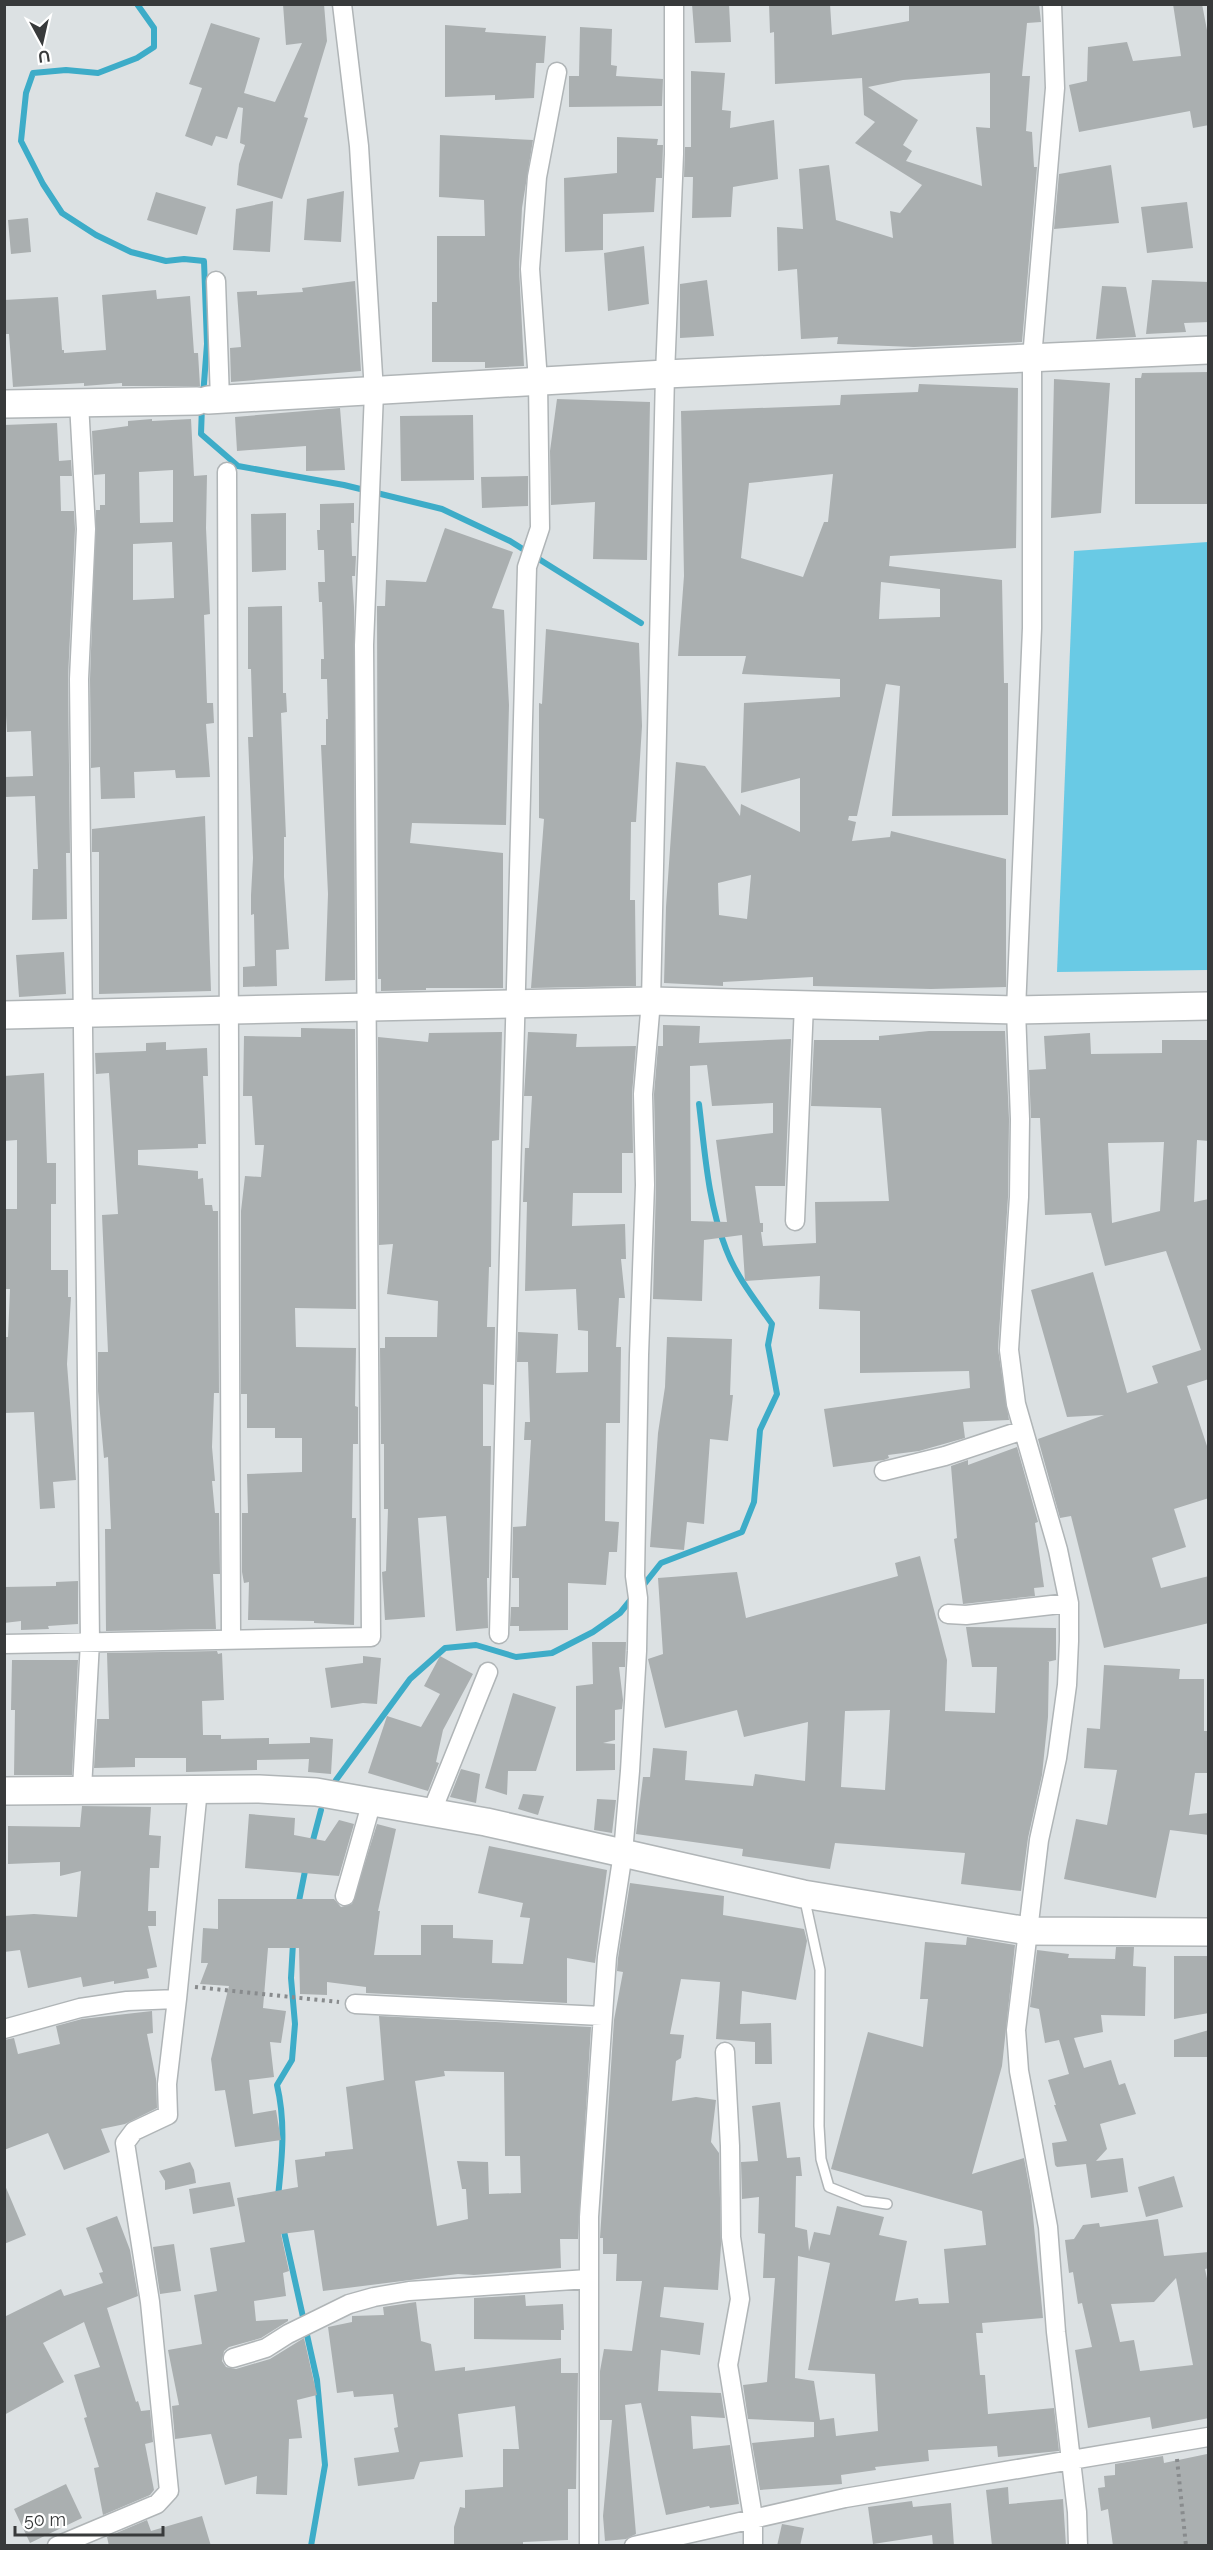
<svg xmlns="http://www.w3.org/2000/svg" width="1213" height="2550" font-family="Raleway,sans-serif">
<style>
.green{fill:#69cae5}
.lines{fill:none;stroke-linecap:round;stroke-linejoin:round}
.stream{stroke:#3dacc8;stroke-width:6}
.building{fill:#aaafb0;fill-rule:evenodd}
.lane-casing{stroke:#b0b5b7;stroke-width:12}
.street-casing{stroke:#b0b5b7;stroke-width:21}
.secondary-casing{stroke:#b0b5b7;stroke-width:30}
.path{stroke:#888b8d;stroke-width:4;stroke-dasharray:3 4.5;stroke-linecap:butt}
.lane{stroke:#fff;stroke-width:9}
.street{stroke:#fff;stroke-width:18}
.secondary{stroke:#fff;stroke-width:27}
</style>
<rect width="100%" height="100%" fill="#dce1e3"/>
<path class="green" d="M1208 542V970L1057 972 1074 551Z"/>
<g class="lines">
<path class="stream" d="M137 4 154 28V47L137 58 98 73 66 70 33 73 26 93 21 141 43 184 62 213 96 235 131 252 166 261 184 259 204 261 207 344 203 396
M202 406 201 434 238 466 344 485 442 509 510 541 641 623
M642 1587 661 1563 742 1532 754 1502 760 1430 777 1394 768 1345 772 1324C756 1301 736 1276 726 1249 708 1203 705 1153 699 1104
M336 1780 410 1679 445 1648 476 1645 516 1657 552 1653 593 1632 620 1613 633 1597
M312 1844 321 1810
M298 1906 306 1866
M278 2197C282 2159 286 2123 277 2085L292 2060 295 2024 291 1978 293 1943
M283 2227 317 2380 325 2465 311 2546"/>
</g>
<path class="building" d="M283 4H324L327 41 304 117 308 118 282 199 237 185 239 164 245 145 240 143 243 108 238 107 227 139 216 136 212 146 185 136 202 88 189 84 211 23 260 38 244 93 275 102 302 43 286 45Z
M692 4H729L731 42 695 43Z
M769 4H830L832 35 909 21V4H1039L1041 22 1027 23 1022 76H1030L1026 131 1032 132 1034 167H1037L1022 342 914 347 837 344 838 337 801 339 797 269 778 271 777 227 803 229 799 169 829 165 836 220 893 238 890 211 900 213 922 185 855 143 875 122 864 115 862 78 775 84 774 32 770 33ZM990 73V128L976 127 982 186 906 161 912 151 903 145 918 120 868 87 903 80Z
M1173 4H1202L1207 30H1209V125L1193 128 1190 111 1079 132 1069 85 1087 81 1088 47 1127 42 1133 61 1181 56Z
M445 25 486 28 485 32 546 36 544 63H536L534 98 495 100V95L445 97Z
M580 27 612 29 611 65 617 66 616 76 663 79 662 106 569 107V76H579Z
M691 71 725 73 722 110 731 111 730 128 774 120 778 179 733 187 731 217 692 218 693 177H684L685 147H691Z
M440 135 533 140 522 208 519 268 524 366 485 368V362H432V302H437V236H485L484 200 439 197Z
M617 137 658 139 657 145H663L662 178H656L654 212 603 214V250L565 252 564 178 617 173Z
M1111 165 1119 223 1054 229 1059 174Z
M344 191 341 242 304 240 307 199Z
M156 192 206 207 197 235 147 220Z
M273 201 270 252 233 250 236 209Z
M1187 202 1193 248 1147 253 1141 207Z
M28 218 31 252 11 254 8 220Z
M644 246 649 304 608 311 604 253Z
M707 280 714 336 680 338V284Z
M1152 280 1209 282V322L1184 323 1186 332 1146 334Z
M355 281 361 371 231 382 230 348 241 347 237 292 257 291V295L303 292 302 288Z
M1102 286 1126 287 1136 337 1096 339Z
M156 290 157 299 190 296 194 353H198L200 386H122V383L84 386V383L13 387 9 334H4V300L58 297 62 350H64V353L106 350 102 295Z
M1209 372V504H1135V378H1141L1142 373Z
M1054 379 1110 383 1101 513 1051 518Z
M919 384 1018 388 1016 548 890 556 889 566 1002 580 1004 683H1008V815L892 816 900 686 886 684 857 816H849L848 820 856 822 852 841 890 837 891 831 1006 859V987L931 989 813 986V977L723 982V986L664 983 666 907 676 762 705 766 740 816 741 804 800 832V778L741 793 744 703 840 697V679L742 674 746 656H678L684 576 681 411 840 405 841 395 918 392ZM833 474 828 522H824L803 577 741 558 749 483ZM881 582 940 589V617L879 619ZM751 875 747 919 719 915 718 883Z
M557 399 650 402 647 560 593 559 595 502 551 505 550 451Z
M340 408 345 470 306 471V446L237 451 235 417Z
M473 415 474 480 401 481 400 416Z
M152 419V421L191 419 194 476 207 475 206 528 210 614 204 615 207 703H213L214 723 206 724 210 777 176 778 175 770 134 772 135 798 101 799 100 767 91 768 90 679 96 510H100V505H105V474L94 475 92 431 128 426V421ZM173 470V522L140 523 139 472ZM172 542 174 598 133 600V544Z
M57 423 59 461 71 460 72 476H60L61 511H74L75 529 68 678 70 853H66L67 919 32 920 33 869H38L35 796 4 797V777L33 776 31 731 7 732 4 683V425Z
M528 476V506L482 508 481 477Z
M354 503V523H351L352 556H356L355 576H352L354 607 355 980 325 981 328 894 321 745H326V719H328L327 679H321V659H324L323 628 322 602H319L318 582H325L324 550H318L317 530H320V504Z
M286 513V570L252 572 251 514Z
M445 528 513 552 492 608 504 610 509 705 506 825 412 823 410 843 503 853V988H426V990L381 991V979H378L377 606H385L386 580 426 582Z
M282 606 283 693H286L287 712 281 713 286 837H284V877L289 949 276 950 277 986 243 987V967L255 966 254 914 251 915V895L253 858 248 737H253L251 669H248V607Z
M546 629 639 643 642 726 636 822H631L630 900H635L636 986 531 988 544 819 539 818V703L542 704Z
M205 816 211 991 99 994V852H92V829Z
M64 952 66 994 19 997 16 955Z
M663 1025 700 1026 699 1043 791 1039 785 1186H755L760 1223H763V1232H761L763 1246 816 1243 815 1202 889 1201 881 1108 811 1106 814 1040H879V1036L929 1031H1005L1009 1119 1008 1197 998 1349 1009 1420 963 1422 965 1438 919 1451 888 1455 889 1458 884 1460 833 1467 824 1409 970 1388 969 1371 860 1373V1311L819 1309 820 1276 745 1281 742 1235 704 1240 702 1301 653 1299 656 1185 654 1094 658 1046H663ZM707 1065 712 1106 773 1103V1133L716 1140 727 1222 691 1221 690 1066Z
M301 1028 355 1029 356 1309 295 1308 296 1347 356 1348 355 1406 358 1407V1444H353L352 1518H356L354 1625 314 1623V1621L248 1620 249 1582 244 1583 242 1572V1513H248L247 1474 302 1472V1438H275V1428H247V1394H241V1211L245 1176 261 1177 264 1145H255L252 1096H243L244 1036 301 1037Z
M502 1032 499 1140 492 1141 491 1267H489L487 1327H495L494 1385 483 1384V1446H491L489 1578H487L488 1628 456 1631 446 1516 418 1518 425 1617 385 1620 382 1572 386 1571 388 1509H384V1444H381L380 1348H385V1337H437L438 1301 387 1294 393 1244 379 1245 378 1037 428 1042 429 1033Z
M528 1032 577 1034 576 1047 636 1046 632 1094 633 1153H622V1193H573L572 1226 625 1224 626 1259H621L625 1298H619L616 1347H621L620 1423H606L605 1521 619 1522 617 1552H609L606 1585 568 1583V1630L519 1631V1626H510L511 1607H519V1578H512L513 1527 526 1526 531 1440H524L525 1422H530L528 1362H517L518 1332 558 1334 556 1373 588 1372V1331L578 1330 576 1289 525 1291 527 1202H523L525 1148H529L532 1096H524Z
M1090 1033 1091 1054 1162 1053V1040H1209V1141L1197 1140 1194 1202 1209 1199V1379L1187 1386 1209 1452V1498L1174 1509 1186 1547 1152 1558 1161 1588 1209 1576V1623L1104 1648 1071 1516 1060 1518 1038 1439 1104 1415 1067 1417 1031 1290 1093 1272 1127 1393 1158 1383 1152 1366 1201 1350 1166 1251 1105 1266 1091 1213 1045 1215 1040 1118H1031L1029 1070 1046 1069 1044 1036ZM1164 1142 1160 1211 1112 1223 1108 1143Z
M166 1042V1050L207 1048 208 1076H203L206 1144H198V1148L138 1150V1165L198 1171V1179L203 1178 205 1205H212L213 1211H218L219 1393H214L212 1447 215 1481H212L215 1513H219L220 1574H213L216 1629 106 1631 105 1529H111L108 1457 104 1458 98 1391V1352H108L102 1215 118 1214 109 1073 96 1074 95 1053 146 1051V1043Z
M44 1073 47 1163H56V1204H51V1270H68V1297H71L67 1364 76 1480 53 1482 55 1508 40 1509 34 1412 4 1413V1337H8L10 1289H4V1209H17V1140L4 1141V1076Z
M667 1337 732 1339 730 1395H733L728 1441 710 1439 704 1524 687 1522 684 1550 650 1547 658 1433 665 1387Z
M1017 1447 1038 1522 1035 1523 1044 1587 1034 1588 1035 1596 963 1604 954 1539 957 1538 951 1466 968 1460V1465Z
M920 1556 947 1660 945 1711 995 1713 997 1667H972L966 1627 1056 1628V1660L1047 1662H1049L1048 1717 1042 1775 1028 1838 1021 1891 961 1884 965 1853 835 1843 830 1869 742 1856 743 1849 636 1834 643 1777H650L653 1748 687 1751 685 1780 753 1786 755 1774 805 1781 808 1722 744 1737 737 1710 665 1728 648 1659 663 1654 658 1578 737 1572 746 1618 898 1576 895 1563ZM890 1710 885 1790 841 1787 845 1711Z
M78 1581V1624L48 1626 49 1629 21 1630V1621L4 1623V1587L56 1586V1582Z
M592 1642H626L625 1667H619L623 1700 622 1709 615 1710V1740L603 1743 615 1744V1770L576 1771V1686L593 1684Z
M217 1651 218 1654 222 1653 224 1700 202 1701 203 1735H221V1739L269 1738V1744L310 1743V1737L333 1739 331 1774 308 1772 309 1759 257 1760V1770L186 1772V1758H135V1767L94 1768 97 1719H109L107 1653Z
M363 1656 381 1658 377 1704 363 1703 331 1708 325 1668 363 1663Z
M440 1656 473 1674 443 1730 436 1762 439 1763 428 1791 368 1773 387 1716 421 1727 440 1694 424 1686Z
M12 1660H78L72 1775H14L15 1710H11Z
M1104 1665 1180 1669 1179 1679H1204V1731H1209V1773H1195L1189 1815 1209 1813V1835L1170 1830 1156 1898 1064 1879 1076 1819 1107 1825 1117 1770 1084 1768 1087 1728 1100 1729Z
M513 1693 556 1707 536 1771H508L507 1795 485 1788Z
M461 1769 480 1774 476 1803 450 1797Z
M523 1794 544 1796 538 1815 518 1809Z
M597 1799 616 1800 612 1833 594 1830Z
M82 1806 151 1807 149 1835 161 1836 159 1868H150L148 1911H156V1926H148L157 1967 147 1969 149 1978 114 1984V1981L83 1987 81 1977 28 1988 20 1950 4 1952V1916L34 1914 77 1917 81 1871 60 1876V1862L8 1864V1826L80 1827Z
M249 1814 295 1818 294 1835 325 1841 339 1820 354 1824 339 1876 245 1868Z
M377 1824 396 1829 378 1911H380L374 1955H421V1925H453V1938L493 1940 492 1963 523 1964 530 1918 520 1917 523 1903 478 1893 489 1846 607 1870 595 1963 567 1958V2003L366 1993V1987L327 1982V1995L300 1994 299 1948H268L263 2008 286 2011 281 2043 270 2042 274 2077 249 2080 253 2114 276 2110 281 2140 235 2147 225 2090 215 2091 211 2059 229 1986 200 1984 208 1963H201L203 1928 218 1929V1899H334L341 1907 352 1904Z
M630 1883 724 1896 723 1915 804 1929 807 1941 796 2000 742 1991 740 2024 771 2023 772 2064H755V2042L716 2039 720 1982 681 1979 670 2034 684 2035 681 2058 676 2061 672 2101 696 2097 716 2100 711 2142 719 2153 721 2245 718 2290 664 2287 660 2317 704 2323 700 2355 661 2350 658 2391 721 2393 725 2418 691 2416 693 2449 730 2445 739 2504 710 2508 709 2506 666 2515 641 2403 625 2405 636 2534 626 2539 605 2541 603 2516 612 2420H600V2371L604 2349 632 2351 642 2281H616L617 2254H603V2238H600L614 2020 623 1972 617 1971 618 1958Z
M967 1937 1015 1945 1002 2066 972 2174 1024 2158 1031 2196 1043 2318 982 2323 983 2333H976L980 2375H985L988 2414 1054 2408 1059 2451 998 2457 997 2446 928 2450 929 2461 875 2467 876 2470 841 2475 842 2484 760 2490 752 2443 814 2437V2422L748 2419 743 2385 767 2382 775 2278H763L765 2234 758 2233 759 2197 742 2199 741 2162 758 2161 752 2106 780 2102 787 2158 800 2157 802 2176H796L795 2227 807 2230 809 2251 814 2232 830 2235 837 2206 884 2217 879 2235 907 2241 895 2301 918 2298 919 2304 949 2303 944 2249 986 2245 982 2211 831 2169 868 2032 923 2047 928 1999H920L925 1942 966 1945ZM798 2256 830 2263 808 2370 875 2374 878 2431 836 2436 834 2418 820 2420 814 2381 795 2378Z
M1116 1947H1134L1133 1966 1146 1967 1145 2016 1101 2015 1103 2032 1074 2038 1084 2068 1111 2060 1119 2085 1125 2083 1136 2114 1100 2124 1107 2149 1096 2161 1123 2158 1128 2192 1091 2198 1086 2164 1057 2167 1055 2165 1052 2143 1067 2141 1054 2105H1056L1048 2080 1069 2074 1059 2040 1045 2043 1039 2009 1030 2007 1037 1950 1069 1954 1068 1958 1115 1959Z
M1174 1956H1209V2013L1174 2019Z
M152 2011 153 2033 147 2034 156 2079 157 2108 125 2124 101 2129 110 2152 64 2170 48 2133 4 2150V2040L14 2038 18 2054 60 2044 56 2026 82 2019Z
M379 2016 591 2027 578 2239H560L561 2268 474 2275 458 2274 323 2291 314 2230 281 2234 289 2271 283 2273 286 2296 254 2301 256 2321 288 2319V2321L261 2338 229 2347 224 2351 222 2361 226 2367 236 2369 270 2359 304 2338 317 2395 297 2400 302 2438 289 2439 287 2495 256 2494 257 2476 225 2485 211 2434 175 2439 172 2406 179 2405 168 2350 202 2344 194 2295 217 2291 210 2248 245 2242 237 2198 298 2187 295 2160 325 2156V2152L353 2149 346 2087 384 2080ZM444 2071 504 2072 505 2156H520L521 2193 489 2194 488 2162 457 2161 462 2189H466L468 2219 437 2226 415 2081 445 2076Z
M1209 2030V2057H1174V2040Z
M190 2162 194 2170 196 2183 165 2190V2181L159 2171Z
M1174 2176 1183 2207 1146 2217 1138 2187Z
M230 2182 235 2206 193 2214 189 2189Z
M4 2183 26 2235 4 2244Z
M117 2216 130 2250 138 2296 107 2308 136 2402 138 2401 141 2411 150 2410 153 2442 145 2444 154 2490 150 2495 103 2515 94 2468 99 2467 84 2418 87 2417 74 2375 100 2367 84 2322 43 2343 64 2382 4 2415V2317L61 2289 64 2296 103 2283 99 2273 103 2272 86 2228Z
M1158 2219 1164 2256 1209 2252V2268L1205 2269 1209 2288V2418L1152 2429 1150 2417 1088 2428 1075 2350 1092 2347 1082 2303 1078 2304 1073 2272 1069 2273 1065 2240 1074 2239 1083 2225 1099 2223 1100 2227ZM1176 2278 1193 2365 1140 2371 1134 2340 1120 2342 1111 2304 1154 2302Z
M174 2244 181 2291 160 2294 153 2247Z
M525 2295 526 2306 563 2304 564 2330H561V2340L474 2339V2298Z
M416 2302 421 2341 431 2344 435 2371 465 2367V2371L561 2358V2373H578L576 2489H568V2540L523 2542V2546H454V2527L460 2507 465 2508V2490L503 2487V2449H519L515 2406 458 2414 463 2457 420 2462 414 2479 358 2486 354 2458 399 2452 394 2428 398 2427 393 2394 354 2397 353 2391 337 2393 328 2327 352 2322V2316L384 2315 383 2307Z
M1207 2454 1209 2546H1113L1108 2509 1101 2511 1098 2488 1105 2487 1104 2476 1115 2475V2464L1163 2456 1164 2463Z
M66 2484 82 2518 30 2543 14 2509Z
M1008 2487 1009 2504 1063 2499 1066 2546H992L986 2490Z
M912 2501 913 2507 951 2503 954 2546H933L932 2535 873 2544 868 2507Z
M202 2516 211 2546H109L107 2537 147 2520 151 2531Z
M782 2524 804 2528 800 2546H777Z"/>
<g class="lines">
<defs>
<path id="lane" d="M804 1896 820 1970 819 2126 821 2159 829 2187 864 2201 887 2204"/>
<path id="street" d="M1052 4 1055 88 1032 358V628L1016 1010 1020 1119 1019 1197 1009 1350 1016 1404 1058 1550 1069 1603V1641L1067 1685 1057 1758 1039 1840 1016 2030 1019 2071 1048 2227 1056 2332 1077 2512 1078 2546
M216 281 220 400
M79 403 86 529 79 679 90 1642 82 1789
M227 472 231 1639
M795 1221 804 1004
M884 1471 945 1456 1023 1430
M948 1614 966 1615 1069 1603
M499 1634 527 567 540 528 538 381 530 269 537 177 557 72
M4 1644 371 1637 364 645 374 392 359 146 342 4
M432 1811 488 1672
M345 1896 372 1801
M355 2004 602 2016
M4 2029 80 2008 127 2001 177 1999 198 1789
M725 2052 730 2146 731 2237 740 2299 728 2365 753 2517V2546
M233 2358 266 2348 288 2334 349 2304 374 2297 409 2291 588 2279
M57 2546 157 2504 169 2491 150 2302 125 2143 134 2131 168 2115 167 2084 177 1999
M589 2546V2217L607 1957 623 1853 630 1771 637 1651 638 1598 635 1576 639 1355 645 1185 643 1094 651 1001 665 374 674 154V4
M634 2546 845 2498 1208 2437"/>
<path id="secondary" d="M208 400 665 374 1208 350
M4 404 197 401
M4 1015 651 1001 1016 1010 1208 1006
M4 1791 259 1789 316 1792 486 1822 803 1894 1028 1931 1208 1932"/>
</defs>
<use href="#lane" class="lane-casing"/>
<use href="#street" class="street-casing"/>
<use href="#secondary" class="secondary-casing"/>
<path class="path" d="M195 1987 339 2002
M1177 2459 1186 2546"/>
<use href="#lane" class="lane"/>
<use href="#street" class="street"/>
<use href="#secondary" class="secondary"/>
</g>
<rect width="1213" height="2550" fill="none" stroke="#383a3b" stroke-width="12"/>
<g transform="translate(42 42) rotate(172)" stroke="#ffffff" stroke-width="4.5" paint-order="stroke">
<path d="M0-4.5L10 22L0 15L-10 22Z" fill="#383a3b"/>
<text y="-9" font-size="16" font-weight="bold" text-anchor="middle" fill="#383a3b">U</text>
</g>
<path d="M15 2526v9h148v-9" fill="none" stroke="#383a3b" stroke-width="3"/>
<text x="24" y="2526" font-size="18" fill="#383a3b" stroke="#ffffff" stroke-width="4.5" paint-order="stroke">50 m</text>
</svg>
